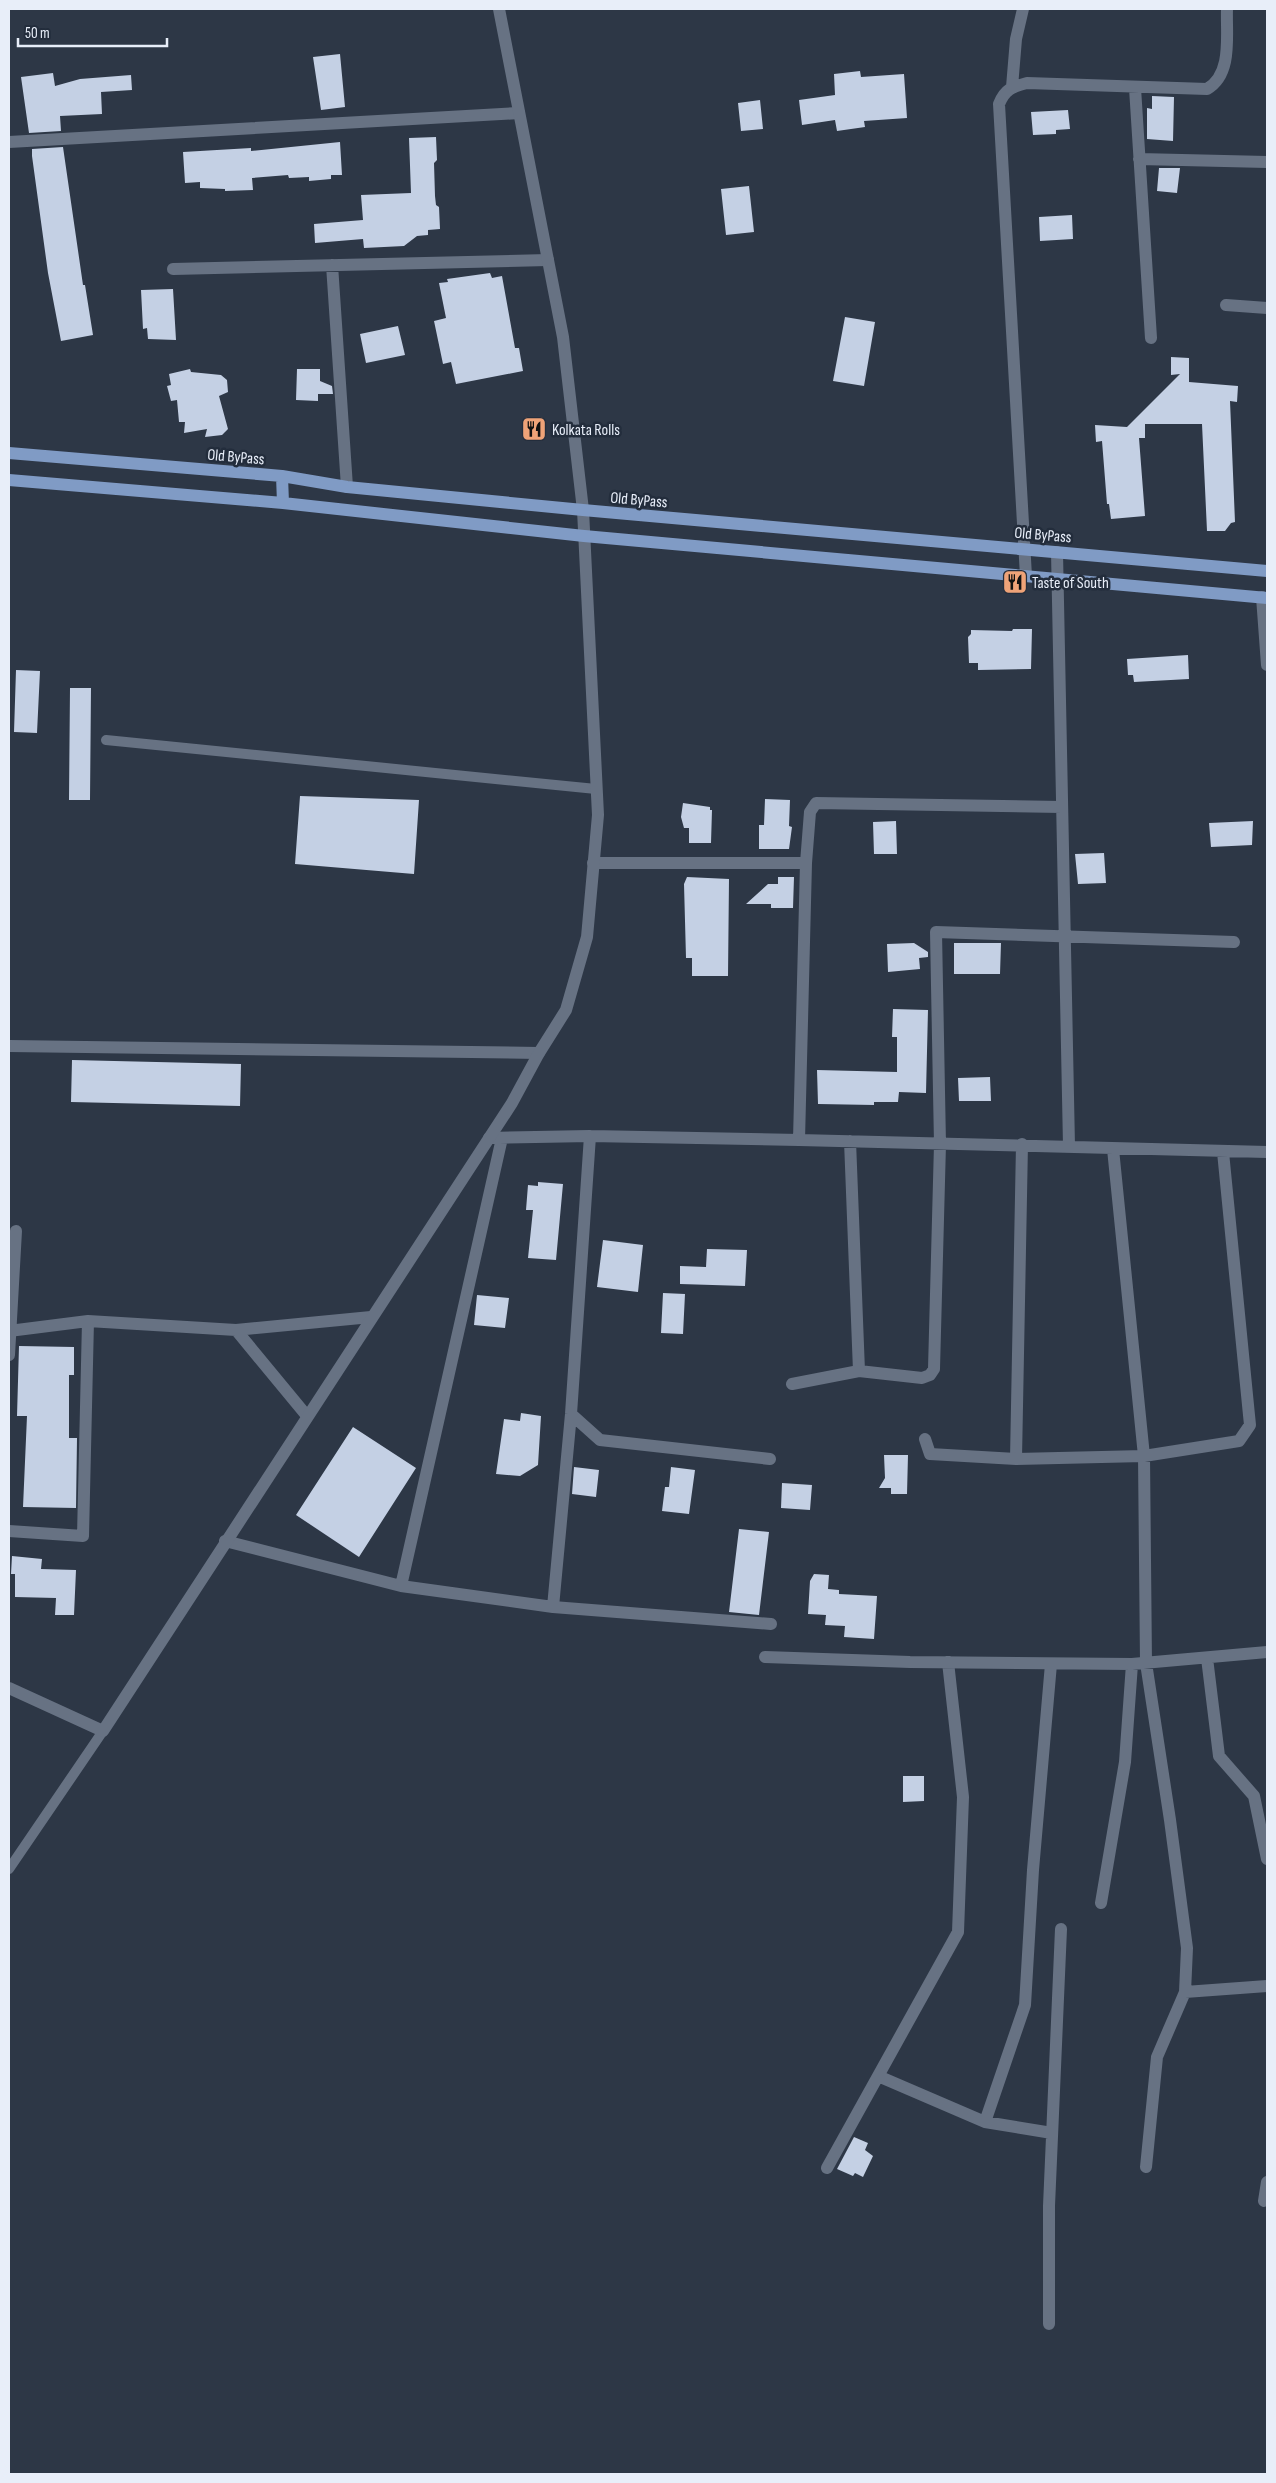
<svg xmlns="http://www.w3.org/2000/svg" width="1276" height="2483" font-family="'Sofia Sans Condensed',sans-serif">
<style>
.building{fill:#c4d0e4}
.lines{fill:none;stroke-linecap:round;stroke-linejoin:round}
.service{stroke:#677283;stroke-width:10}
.minor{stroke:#677283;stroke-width:12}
.tertiary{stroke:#677283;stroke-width:12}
.primary{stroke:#809bc5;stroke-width:12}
.labels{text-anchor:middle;stroke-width:5;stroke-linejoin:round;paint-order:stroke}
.poi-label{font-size:16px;fill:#e8eef9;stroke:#232d3c;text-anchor:start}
.street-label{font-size:16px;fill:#e8eef9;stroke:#232d3c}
</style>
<rect width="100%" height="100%" fill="#2d3746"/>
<path class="building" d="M340 54 345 107 321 110 313 57Z
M860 71 861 77 904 74 907 118 864 121 865 127 837 131 835 120 802 125 799 100 835 95 834 74Z
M53 73 55 86 80 79 131 75 132 90 101 92 102 114 60 116 61 131 29 133 21 77Z
M1152 96 1174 97 1173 141 1147 139V108L1152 109Z
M760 100 763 129 741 131 738 103Z
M1068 110 1070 129 1056 130V134L1033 135 1031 112Z
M436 137 437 160 434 163 435 196 436 205 439 207 440 229 428 230V235L417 236 404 246 364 248 363 239 315 243 314 224 363 220 361 195 411 193 409 138Z
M340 142 342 175H331V179L309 181V177L289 178 288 175 252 178 253 190 225 191V189L200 188V182L185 183 183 152 251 148V151Z
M63 147 83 285H85L93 335 61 341 48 273 32 156V149Z
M1159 168H1180L1177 193 1157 191Z
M749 186 754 232 726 235 721 189Z
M1072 215 1073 239 1040 241 1039 217Z
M490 273 492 278 502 276 515 348H519L523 371 456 384 451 362 443 364 434 321 446 318 439 283 448 282 447 279Z
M173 289 176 340 148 339 147 328 143 329 141 290Z
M845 317 875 322 864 386 833 381Z
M398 326 405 355 366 363 360 334Z
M1171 357 1189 358V382L1238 386 1237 402 1230 401 1235 522 1231 523 1225 531H1207L1202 424H1145V438H1139L1145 516 1111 519 1109 504H1107L1102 441 1096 442 1095 425 1127 427 1180 374 1171 375Z
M190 369 191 372 221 375 227 380 228 392 219 396 228 429 222 435 205 437 207 429 184 433 185 422H179L177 400 171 401 167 386 171 385 169 374Z
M297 369H320V381L332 386 333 394H318V401L296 400Z
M1013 629H1032L1031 669 978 670V663H969L968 637 971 634V630L1012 631Z
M1188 655 1189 679 1134 682 1133 675H1128L1127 659Z
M16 670 40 671 37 733 14 732Z
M70 688H91L90 800H69Z
M300 796 419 800 414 874 295 864Z
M765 799 790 800 789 826 792 827 789 849H759V825H764Z
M683 803 710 807V810H712L711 843H689V828H684L681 817Z
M896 821 897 854H874L873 822Z
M1253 821 1252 845 1211 847 1209 823Z
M1104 853 1106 883 1078 884 1075 854Z
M687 877 729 879 728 976H692V958H686L684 884Z
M778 877H794L793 908H771V904H746L768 884H778Z
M914 943 928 952V957L919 958 920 969 888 972 887 944Z
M954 943H1001L1000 974H954Z
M893 1009 928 1010 926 1093 899 1092 898 1102H874V1105L818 1104 817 1070 897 1072V1037H892Z
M72 1060 241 1064 240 1106 71 1102Z
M990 1077 991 1101H959L958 1078Z
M538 1182 563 1184 556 1260 528 1258 533 1210H526L528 1185 538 1186Z
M603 1240 643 1245 638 1292 597 1287Z
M707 1249 747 1250 745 1286 680 1284V1266L706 1267Z
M663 1293 685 1294 683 1334 661 1333Z
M477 1295 509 1298 505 1328 474 1325Z
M19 1346 74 1347V1375H69V1438H77L76 1508 23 1507 27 1416H17Z
M521 1413 541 1416 538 1465 520 1476 496 1474 504 1419 520 1421Z
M353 1427 416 1468 359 1557 296 1515Z
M884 1455H908L907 1494H891V1488H879L885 1478Z
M574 1467 599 1470 596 1497 572 1494Z
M671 1467 695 1470 689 1514 662 1511 665 1487H669Z
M782 1483 812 1485 810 1510 781 1508Z
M739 1529 769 1532 759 1615 729 1612Z
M12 1556 42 1559 41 1569 76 1570 74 1615H55L56 1598 15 1597V1574H11Z
M814 1574 829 1575 828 1589 839 1590V1594L877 1596 874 1639 844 1637 845 1626 825 1625 826 1615 808 1614 810 1581Z
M903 1776H924V1801L903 1802Z
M854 2137 868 2143 865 2150 873 2156 863 2177 855 2173 853 2176 837 2169Z"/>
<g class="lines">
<path class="service" d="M106 740 596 789
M9 1869 103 1731"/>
<path class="minor" d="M1012 87 1016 39 1023 9
M1135 88 1151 338
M9 142 519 113
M1139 159 1267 162
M332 265 347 487
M173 269 548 260
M1226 305 1267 308
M1057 552 1069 1146
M1026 576 999 104C1005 89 1012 87 1027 83L1207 89C1233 74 1226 35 1227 9
M1262 597 1267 665
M593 863H806L799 1140
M806 863 810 812 816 803 1062 807
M9 1046 539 1053
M489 1138 590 1136 799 1140 1267 1152
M850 1141 859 1371
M1113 1149 1144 1456 1146 1663 1170 1820 1187 1948 1185 1992 1157 2057 1146 2167
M236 1330 307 1416
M9 1331 88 1321 236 1330 371 1317
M9 1355 16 1231
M792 1384 859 1371 922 1378 930 1375 934 1369 940 1144 936 932 1234 942
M571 1414 600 1440 770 1459
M925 1439 930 1454 1016 1459 1144 1456 1239 1441 1250 1425 1249 1415 1223 1152
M1016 1459 1022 1144
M9 1531 83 1536 88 1321
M225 1541 401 1586 553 1607 771 1624
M401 1586 502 1138
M553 1607 571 1414 590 1136
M765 1657 910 1662 1132 1664 1267 1652
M1207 1658 1219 1756 1254 1796 1267 1859
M1101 1903 1125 1762 1132 1664
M1185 1992 1267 1986
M878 2076 985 2122 1052 2133
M985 2122 1025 2005 1033 1870 1051 1664
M827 2168 958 1932 963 1797 948 1662
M1264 2201 1267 2182
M1049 2324V2206L1061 1929"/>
<path class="tertiary" d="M9 1688 103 1731 512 1103 539 1053 566 1010 587 937 598 815 583 510 563 337 499 9"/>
<path class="primary" d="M9 453 282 476 347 487 583 510 1267 571
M282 476 283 503
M9 480 283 503 584 536 1267 598"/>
</g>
<defs>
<symbol id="restaurant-square" viewBox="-11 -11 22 22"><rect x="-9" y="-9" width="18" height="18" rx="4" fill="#efa378" stroke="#232d3c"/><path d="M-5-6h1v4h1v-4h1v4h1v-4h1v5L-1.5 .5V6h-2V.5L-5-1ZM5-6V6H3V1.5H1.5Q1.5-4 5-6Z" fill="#111"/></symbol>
</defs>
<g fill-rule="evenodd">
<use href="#restaurant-square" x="520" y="415" width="28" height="28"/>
<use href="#restaurant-square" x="1001" y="568" width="28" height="28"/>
</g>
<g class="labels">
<g class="poi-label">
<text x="552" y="435">Kolkata Rolls</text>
<text x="1032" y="588">Taste of South</text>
</g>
<g class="street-label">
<text transform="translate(236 456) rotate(5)" y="6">Old ByPass</text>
<text transform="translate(639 499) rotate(5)" y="6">Old ByPass</text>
<text transform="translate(1043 534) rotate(5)" y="6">Old ByPass</text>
</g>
</g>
<rect width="1276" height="2483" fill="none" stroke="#e8eef9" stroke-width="20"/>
<path d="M18 38v8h149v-8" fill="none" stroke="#e8eef9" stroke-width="2.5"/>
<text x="25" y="38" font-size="15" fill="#e8eef9" stroke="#232d3c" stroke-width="4" paint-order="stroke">50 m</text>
</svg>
